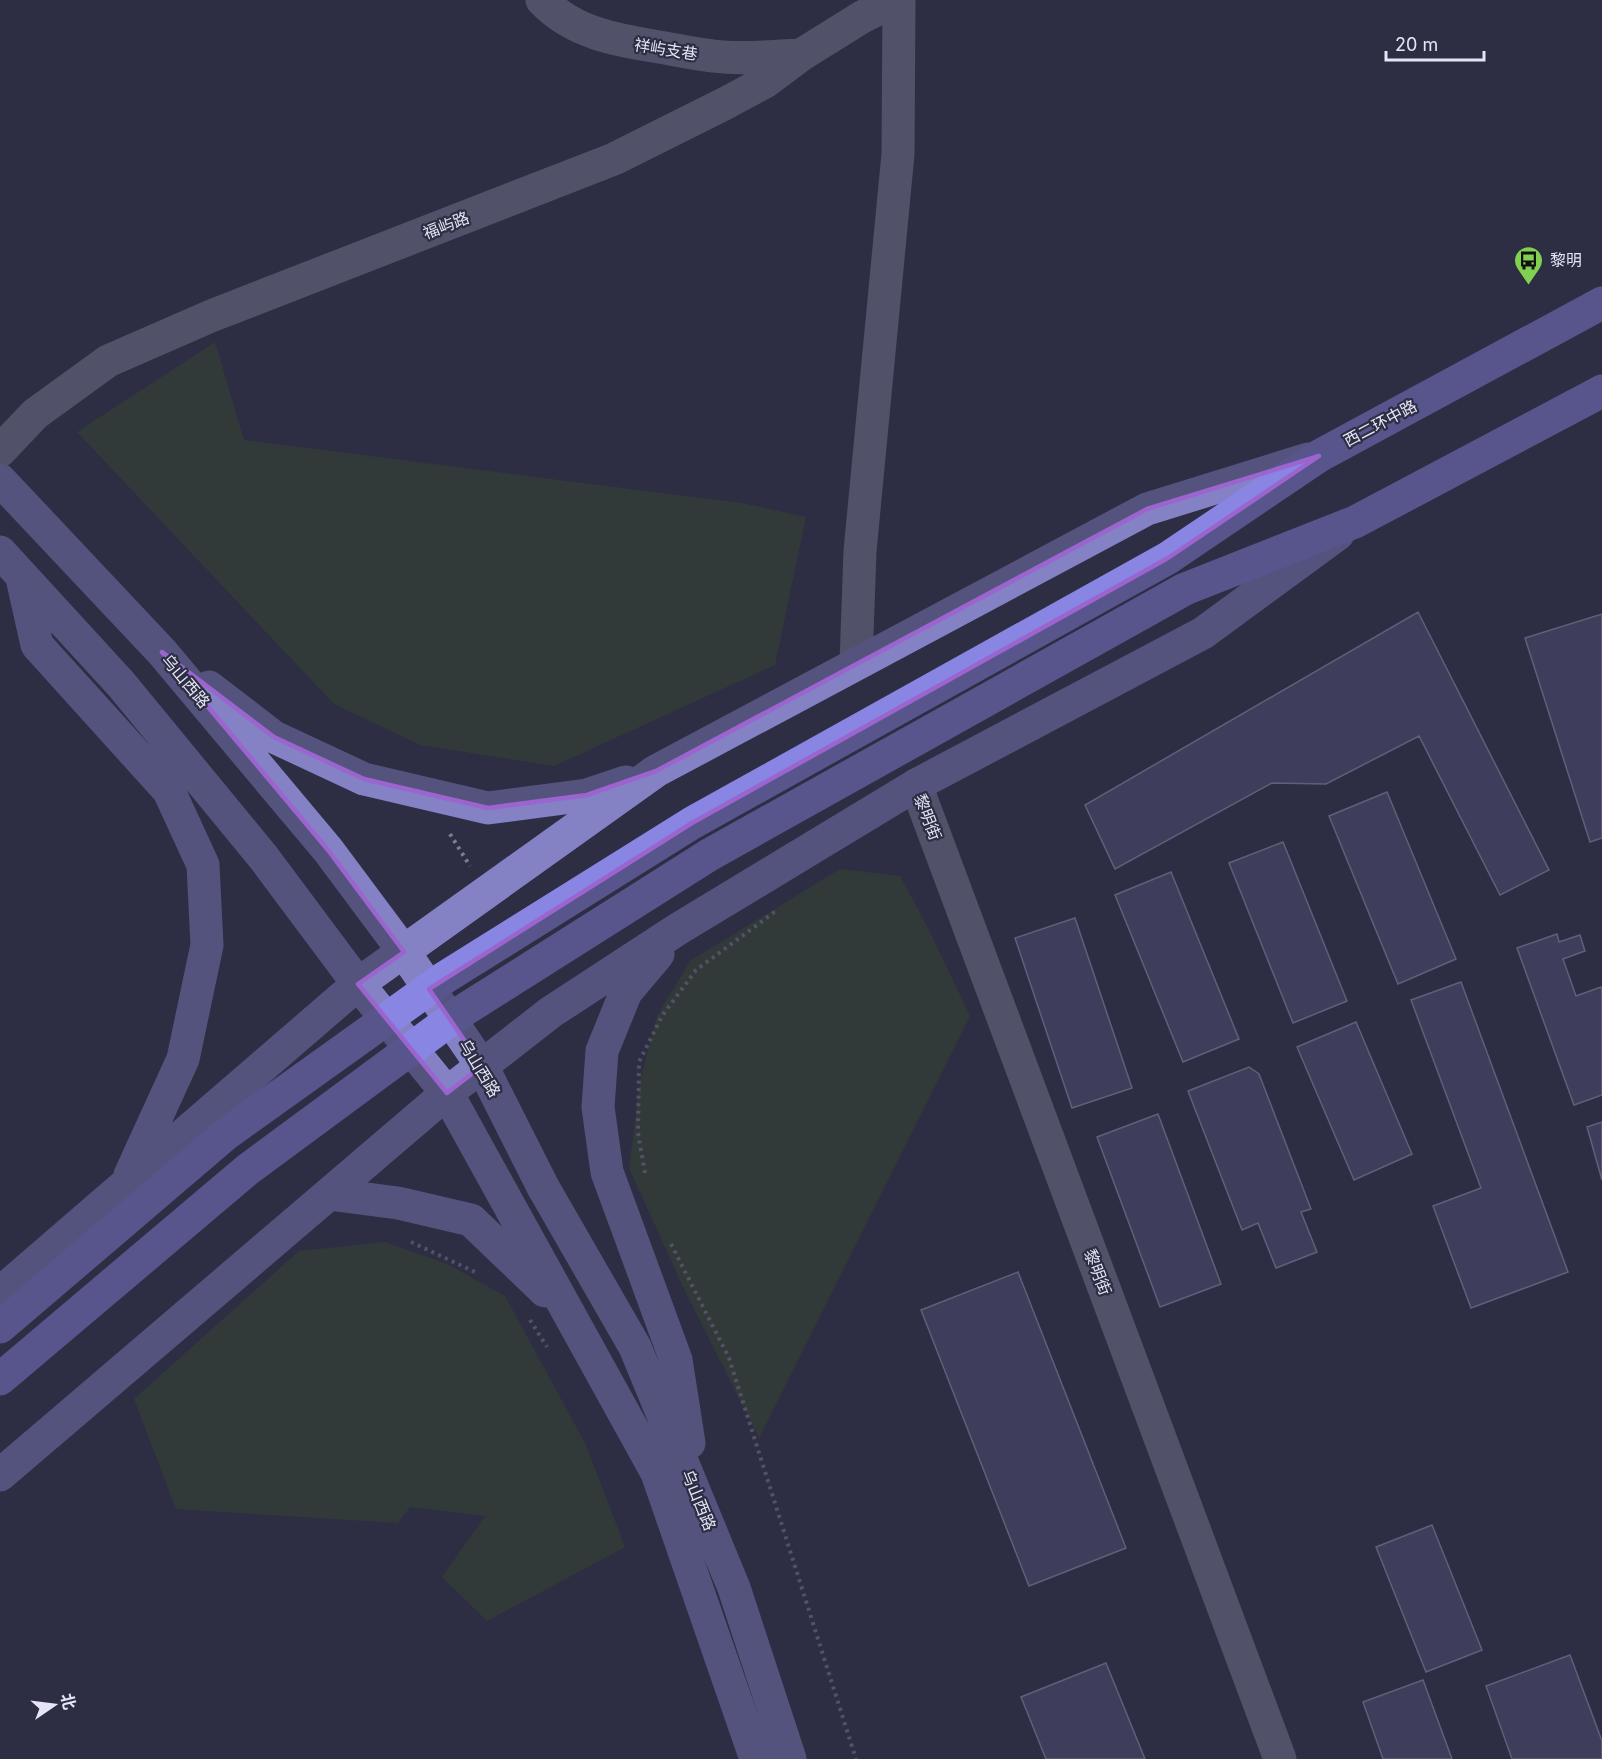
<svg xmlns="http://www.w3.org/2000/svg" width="1602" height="1759" font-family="Inter,'Noto Sans SC',sans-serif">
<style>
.green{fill:#37492e}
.building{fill:#53537b;stroke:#9c9cb9;stroke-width:1.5}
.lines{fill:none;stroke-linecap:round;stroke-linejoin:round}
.path{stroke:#7e7e92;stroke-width:4;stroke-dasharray:3 4.5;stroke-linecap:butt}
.minor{stroke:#7c7c98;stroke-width:33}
.major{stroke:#8481c4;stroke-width:33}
.highway{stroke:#8985e2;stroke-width:33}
.marked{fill:none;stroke:#9b64cf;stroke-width:4.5;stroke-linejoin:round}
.labels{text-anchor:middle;stroke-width:4.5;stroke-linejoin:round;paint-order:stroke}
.street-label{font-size:16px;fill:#e5e5f5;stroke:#2d2d44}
.poi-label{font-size:16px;fill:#e5e5f5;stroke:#2d2d44;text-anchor:start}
</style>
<rect width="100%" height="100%" fill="#2d2d44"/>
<path class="green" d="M215 342 244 440 742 503 806 517 775 665 554 766 420 745 334 704 77 432Z
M840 869 900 876 927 926 970 1016 759 1438 684 1289 629 1168 640 1081 657 1016 690 961Z
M385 1242 447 1264 505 1296 586 1445 625 1547 487 1621 442 1577 485 1516 410 1507 398 1523 176 1509 134 1399 299 1251Z"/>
<path class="building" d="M1418 612 1549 870 1500 895 1419 736 1326 784 1272 783 1115 869 1085 805Z
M1602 614V838L1590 842 1525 638Z
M1387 792 1456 959 1398 984 1329 816Z
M1283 842 1347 1001 1293 1023 1229 863Z
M1171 872 1239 1039 1183 1062 1115 895Z
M1075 918 1132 1088 1072 1108 1015 938Z
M1557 934 1559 942 1580 935 1585 951 1563 959 1576 996 1601 987 1602 990V1095L1574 1105 1517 948Z
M1461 982 1568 1272 1471 1308 1433 1206 1481 1188 1411 1000Z
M1356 1022 1412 1154 1354 1180 1297 1047Z
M1249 1067 1259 1074 1311 1209 1301 1212 1317 1252 1276 1268 1258 1223 1242 1230 1188 1091Z
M1158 1114 1221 1284 1160 1307 1097 1137Z
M1602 1122V1180L1587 1127Z
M1018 1272 1126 1548 1029 1586 921 1310Z
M1432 1525 1482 1650 1426 1672 1376 1547Z
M1570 1655 1602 1741V1759H1512L1486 1686Z
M1106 1663 1145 1759H1046L1021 1697Z
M1423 1680 1452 1759H1383L1363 1702Z"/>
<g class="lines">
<path class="path" d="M450 834 470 866
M645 1173 638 1133 639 1062 662 1016 696 970 776 911
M411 1242 475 1272
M671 1244 729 1358 856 1759
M530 1320 547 1347"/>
<path class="minor" d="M542 0C573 33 616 40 659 47 677 50 695 54 713 56 742 60 772 56 801 55
M0 451 35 414 108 361 211 316 614 159 724 104 765 82 801 55 862 17 896 0
M856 663 860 551 898 154 899 0
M916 785 1280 1759"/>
<path class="major" d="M0 480 162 652 328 850 404 952 482 1066 543 1187 635 1347 734 1588 790 1759
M0 552 121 684 264 858 358 984 447 1093 657 1473 756 1759
M22 578 37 645 169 791 203 865 207 945 183 1059 130 1175
M209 687 274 737 364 779 488 808 587 795 626 782
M658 954 626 992 602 1051 598 1107 607 1172 676 1360 689 1443
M329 1194 398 1203 471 1220 545 1291
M0 1293 358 984 656 771 1147 509 1308 459
M0 1475 447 1093 551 1012 678 929 916 785 1203 633 1338 534"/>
<path class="highway" d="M0 1327 226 1134 444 978 692 823 1168 558 1319 456 1602 303
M0 1379 247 1170 461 1012 709 855 1185 589 1355 522 1602 391"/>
</g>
<path d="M0 0H1602V1759H0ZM1319 456 1168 558 692 823 429 989 482 1066 447 1093 358 984 404 952 328 850 162 652 274 737 364 779 488 808 587 795 656 771 1147 509Z" fill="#2d2d44" fill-opacity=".55" fill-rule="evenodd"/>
<path class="marked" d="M1319 456 1168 558 692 823 429 989 482 1066 447 1093 358 984 404 952 328 850 162 652 274 737 364 779 488 808 587 795 656 771 1147 509Z"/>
<defs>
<symbol id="bus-pin" viewBox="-11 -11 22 30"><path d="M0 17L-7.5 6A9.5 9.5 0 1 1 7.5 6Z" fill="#81d050" stroke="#2d2d44"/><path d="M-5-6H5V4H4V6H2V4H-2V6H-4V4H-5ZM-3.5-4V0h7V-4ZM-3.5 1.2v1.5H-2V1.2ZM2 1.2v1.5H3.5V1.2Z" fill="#111"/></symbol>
</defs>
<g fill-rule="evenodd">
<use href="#bus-pin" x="1512" y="244" width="33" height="45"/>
</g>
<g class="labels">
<g class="street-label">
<text transform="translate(666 49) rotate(9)" y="6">祥屿支巷</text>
<text transform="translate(446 225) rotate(-21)" y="6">福屿路</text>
<text transform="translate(1380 423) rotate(-28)" y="6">西二环中路</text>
<text transform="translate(186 681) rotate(50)" y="6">乌山西路</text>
<text transform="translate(928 817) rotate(69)" y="6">黎明街</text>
<text transform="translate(480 1068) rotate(59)" y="6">乌山西路</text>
<text transform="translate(1098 1272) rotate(69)" y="6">黎明街</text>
<text transform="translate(699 1500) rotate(68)" y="6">乌山西路</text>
</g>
<g class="poi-label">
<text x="1550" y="266">黎明</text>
</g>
</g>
<g transform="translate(54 1705) rotate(76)" stroke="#2d2d44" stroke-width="4.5" paint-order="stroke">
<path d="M0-4.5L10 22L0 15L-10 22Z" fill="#e5e5f5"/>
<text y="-9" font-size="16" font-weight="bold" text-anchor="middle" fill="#e5e5f5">北</text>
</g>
<path d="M1386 51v9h98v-9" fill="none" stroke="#e5e5f5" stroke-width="3"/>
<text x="1395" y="51" font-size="18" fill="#e5e5f5" stroke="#2d2d44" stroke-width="4.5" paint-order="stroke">20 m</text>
</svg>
